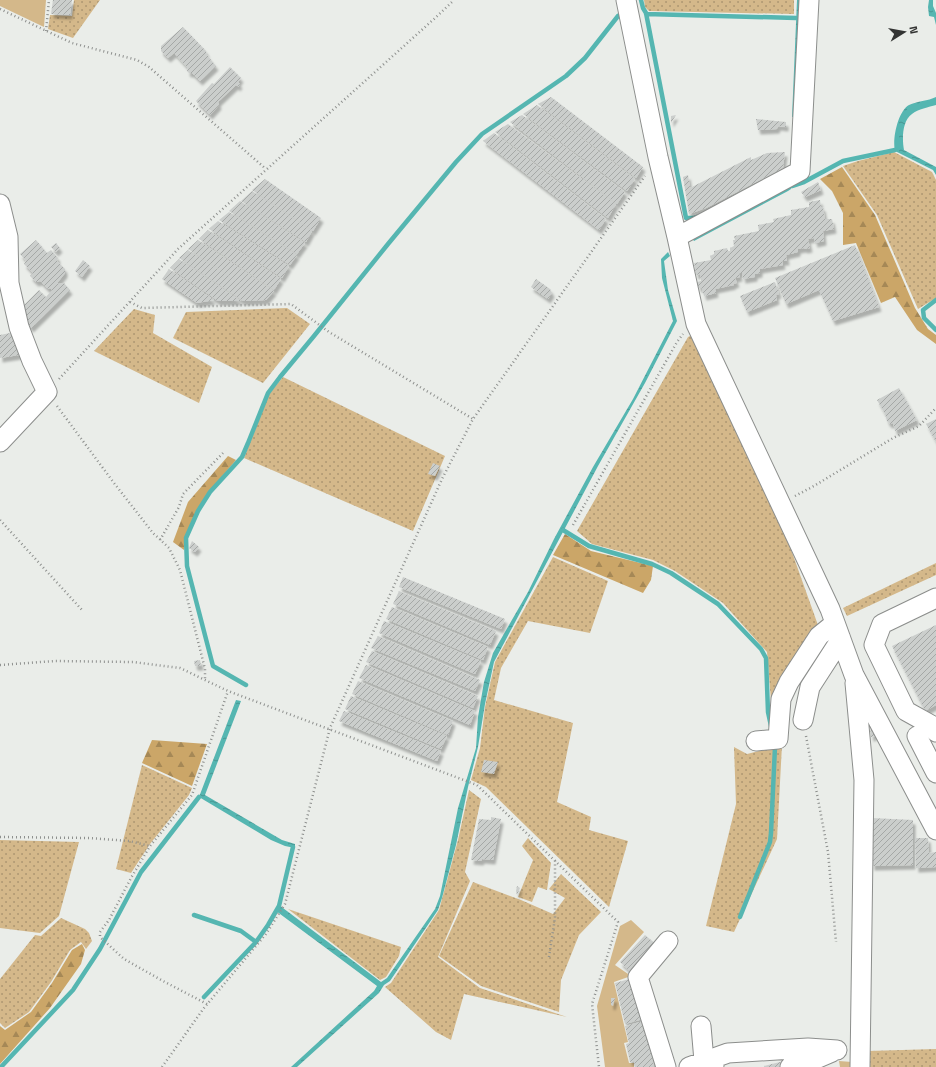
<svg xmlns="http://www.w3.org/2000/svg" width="936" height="1067" font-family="'Titillium Web',sans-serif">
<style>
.grass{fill:url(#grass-dots)}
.forest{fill:url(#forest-firs)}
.green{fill:#d4b88a}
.water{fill:url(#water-ripples)}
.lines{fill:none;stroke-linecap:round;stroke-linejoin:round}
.stream{stroke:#55b6b1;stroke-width:4.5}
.building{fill:url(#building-hatch);filter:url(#shadow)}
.minor-casing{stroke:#8c8e8c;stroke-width:21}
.path{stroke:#8e908e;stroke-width:2.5;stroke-dasharray:1 3;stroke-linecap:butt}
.minor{stroke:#fff;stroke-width:19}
</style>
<defs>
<pattern id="grass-dots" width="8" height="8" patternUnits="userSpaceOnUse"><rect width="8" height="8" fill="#d4b88a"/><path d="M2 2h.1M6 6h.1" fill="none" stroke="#ad9671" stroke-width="1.8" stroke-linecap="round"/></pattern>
<pattern id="forest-firs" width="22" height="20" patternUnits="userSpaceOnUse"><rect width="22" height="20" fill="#cba668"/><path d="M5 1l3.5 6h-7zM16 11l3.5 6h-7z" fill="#a58856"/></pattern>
<pattern id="water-ripples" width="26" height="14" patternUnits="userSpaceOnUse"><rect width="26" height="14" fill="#55b6b1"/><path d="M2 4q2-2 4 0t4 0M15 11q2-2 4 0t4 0" fill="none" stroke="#479591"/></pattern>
<pattern id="building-hatch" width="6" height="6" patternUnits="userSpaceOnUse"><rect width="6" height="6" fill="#cbcecc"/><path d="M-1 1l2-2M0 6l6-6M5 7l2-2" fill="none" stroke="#a5a8a6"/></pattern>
<filter id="shadow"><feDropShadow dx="2.5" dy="4.5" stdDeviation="1" flood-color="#0004"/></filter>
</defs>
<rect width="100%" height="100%" fill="#eaede9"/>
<path class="grass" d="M74 0H100L73 38 48 29 50 15 72 16Z
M644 0H794V14L649 11 645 7Z
M894 152 932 172 936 180V298L918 309 877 215 843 166 858 161Z
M287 308 310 324 263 383 173 338 186 312Z
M134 309 155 315 153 333 212 367 199 403 94 351Z
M692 335 778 513 819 628 772 712 767 652 723 603 675 571 653 560 592 544 577 531 688 337Z
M283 377 445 456 413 531 244 458 269 394Z
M553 557 608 581 590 633 528 621 501 668 494 700 573 723 557 802 591 817 589 830 628 841 609 907 486 787 471 780 480 748 485 707 495 662Z
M936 563V575L847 616 843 608Z
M782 745 777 839 734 932 706 926 736 804 734 747 747 754Z
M142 765 192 788 189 795 150 844 131 873 116 869Z
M469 790 481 799 465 872 470 881 438 957 480 988 567 1017 464 994 451 1040 436 1032 385 987 391 983 439 910 458 840Z
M528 838 551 863 547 890 538 887 532 902 518 897 533 860 522 846Z
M0 840 79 842 59 916 40 933 0 928Z
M561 874 601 912 579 935 561 980 559 1012 481 986 439 956 473 882 521 900 553 914 565 898 549 889Z
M288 909 401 947 399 956 386 977 380 980Z
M61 918 85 929 89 933 92 941 86 949 81 942 70 950 51 982 29 1012 5 1028 0 1023V979L35 935 41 936Z
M936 1049V1067H868V1051Z"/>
<path class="forest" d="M842 167 875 215 915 308 928 329 936 335V344L917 330 895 297 881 303 856 243 843 245V213L832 191 820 179Z
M228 456 236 460 208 493 185 537 184 550 173 542 188 502Z
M565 534 591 551 653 566 651 580 643 593 553 555Z
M152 740 207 744 192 786 142 763Z
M82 944 85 950 81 964 50 1008 0 1064V1026L5 1030 31 1012 52 983 72 950Z"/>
<path class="green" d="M0 0H46L44 27 0 6Z
M631 920 644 932 615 965 631 976 614 982 628 1042 624 1043 629 1063H634V1067H605L597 1006 620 926Z
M839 1061 852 1062V1067H840Z"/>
<path class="water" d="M797 0H802L798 116 792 117Z
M929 0H933V6L936 13V25L934 17 929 16 928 7Z
M936 97V105C929 107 918 109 912 114 902 121 902 139 904 150L936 167V175L933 170 895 151C892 139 898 111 909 105 917 101 928 101 936 97Z
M792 186 791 189 788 191 694 241 692 238Z
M668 252 670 256 664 261 668 290 677 321 645 383 598 466 494 662 485 704 478 747 468 787 456 845 442 898 438 910 390 981 384 985 379 993 297 1067H291L374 991 377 986 276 911 279 905 381 982 387 978 435 909 440 896 458 808 476 748 478 717 484 682 493 653 528 592 554 539 593 467 633 399 673 321 662 278 661 259Z
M236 700 241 701 205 795 282 840 295 844V848L285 846 271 840 199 797Z"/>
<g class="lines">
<path class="stream" d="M641 0 643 8 646 13 686 218H694L697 217
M646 14 796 18
M792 186 804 182 843 161 895 150
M936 300 923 310 924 318 936 330
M563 530 589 546 652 564 671 573 718 604 761 649 766 658 768 712 771 726
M246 685 213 666 187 566 186 538 198 511 210 492 242 457 248 443 268 393 280 377 314 336 388 244 456 162 482 134 566 76 585 58 618 16
M194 915 241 931 256 942
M740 917 770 842 771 833 775 747 774 743
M204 997 256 942 268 925 279 906 293 847
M1 1067 73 990 100 949 141 872 199 797"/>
</g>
<path class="building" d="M53 0H72L70 15 51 14Z
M183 27 206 51 207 55 216 66 200 81 192 73H189L187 71 188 68 174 53 168 58 161 51V46Z
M230 67 241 78 238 82 240 84 238 87 236 85 218 102 219 105 210 115 196 101 212 83 214 84Z
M551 97 643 167 636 178 538 104Z
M537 105 635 179 627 191 523 114Z
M522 115 625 192 617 204 510 122Z
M676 115 671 123V116Z
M756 119 786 122V127L778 126 777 129 758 130Z
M508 124 616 204 608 218 495 132Z
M494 133 606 219 599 230 483 141Z
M785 152 783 168 706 208 689 214 683 177 688 175 690 188 751 157V160L767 153Z
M265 179 321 218 313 231 252 190Z
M818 182 821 190 805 197 801 192Z
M252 191 312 231 306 242 241 201Z
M820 200 821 207H823L825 219H832L834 229 823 231 824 241 815 243 814 238 808 239 810 248 805 249 804 248 798 249V252L786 255 787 261H782L783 265 760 269V273L755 274V277L743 279 742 273H739L740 277 735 278 737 283 733 284 734 285 715 289 716 293 704 296 702 288H699L697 282 701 281 700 274 696 275 694 263 711 260 710 256 714 254V251L727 248 728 251H730V248L734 246 733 240H735L734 236 759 231 758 225 774 222 773 219 791 215V210L809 207V202Z
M240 201 305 243 297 254 229 211Z
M229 212 297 255 290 265 219 220Z
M218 221 289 266 282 278 209 229Z
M208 230 281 279 274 290 199 239Z
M36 240 47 253 51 250 58 258 57 261 65 269V273L58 282V284L64 283 70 290 31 328 24 320 21 308 39 290 46 297 52 290 50 288 48 289 40 281 36 282 30 276 33 273 24 264 26 261 20 254Z
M198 240 274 291 266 300 188 249Z
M56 243 60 248 56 252 51 247Z
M855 245 879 307 833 321 819 290 786 304 775 278Z
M188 250 266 300 243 301 179 258Z
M179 259 241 301H218L170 268Z
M83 260 90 266 82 277 75 271Z
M169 269 214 300 197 303 162 279Z
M536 279 550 289 552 293 548 299 531 287Z
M775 282 779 294 776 295 777 300 747 312 740 296Z
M15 332 19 355 0 358V335Z
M899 388 917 420 895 431 893 423 890 424 887 421 885 414 877 400Z
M936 419V442L926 424Z
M433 463 440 466 435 476 428 474Z
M192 541 199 547 195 552 189 548Z
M403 577 505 619 501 629 399 587Z
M399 591 496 631 490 645 393 604Z
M392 607 488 647 483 660 386 619Z
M384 621 481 661 475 674 379 633Z
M936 625V705L925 711 892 646Z
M378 636 480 680 475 691 371 648Z
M372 651 478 696 473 708 366 662Z
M200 660 201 666H195L194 661Z
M366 665 475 711 470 725 359 678Z
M358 681 453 721 448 735 352 694Z
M351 696 447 736 441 749 345 709Z
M344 711 441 751 437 761 339 721Z
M870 726H872L875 736 871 737Z
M484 760 498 762 494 774 481 772Z
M491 817 501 819 493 860 482 859 481 861 471 860 479 819 491 820Z
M872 818 913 820V865L872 866Z
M915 838H928L929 853 936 852V867L916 868Z
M517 886 520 888 517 895 516 891Z
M645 935 657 945 633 974 620 962Z
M633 978 643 1019 625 1024 615 983Z
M611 998H615L613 1006 611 1005Z
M644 1021 654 1067H635L634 1061 630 1062 626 1044 629 1043 625 1026Z
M804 1056 807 1067H764V1066Z"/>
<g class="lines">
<defs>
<path id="minor" d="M626 0 658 157 677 237 696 324 830 609 854 675 936 830
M0 204 8 237 9 283 19 327 32 361 47 392 0 442
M677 237 800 171 809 0
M936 598 882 624 874 645 906 711 933 726 936 732
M855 683 864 780 860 1067
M803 720 810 687 841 639
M917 736 936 773
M756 741 778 739 781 699 789 682 819 636 835 623
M701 1026 704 1061 714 1065
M666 1067 638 977 668 941
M689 1067 728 1053 808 1048 837 1050
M790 1067 809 1062 832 1052"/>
</defs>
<use href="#minor" class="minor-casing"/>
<path class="path" d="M0 9 72 43 137 60 149 67 266 169
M46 31 49 0
M130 302 142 308 291 304 329 332 473 419
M59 379 178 249 434 19 454 0
M57 406 114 483 153 533 169 548 180 570 205 669V680
M795 496 814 486 893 438 919 426 936 408
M0 520 82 610
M573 525 677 342 683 334
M160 540 179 507 183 494 223 453
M0 665 55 661 133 662 180 668 228 691 477 785 618 922 592 1004 599 1067
M806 736 828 852 836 942
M0 837 89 838 129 841 150 846
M549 957 555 918V860
M207 1004 163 981 124 959 100 937V932L109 920 131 878 150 846 192 795 228 691
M162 1067 204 1008 266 934 285 904 330 728 442 479 473 419 645 176"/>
<use href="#minor" class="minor"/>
</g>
<g transform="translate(904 32) rotate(79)" stroke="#eaede9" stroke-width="3" paint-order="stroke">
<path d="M0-3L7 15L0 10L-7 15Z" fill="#333433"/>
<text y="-6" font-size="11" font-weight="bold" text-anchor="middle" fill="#333433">N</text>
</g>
</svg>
